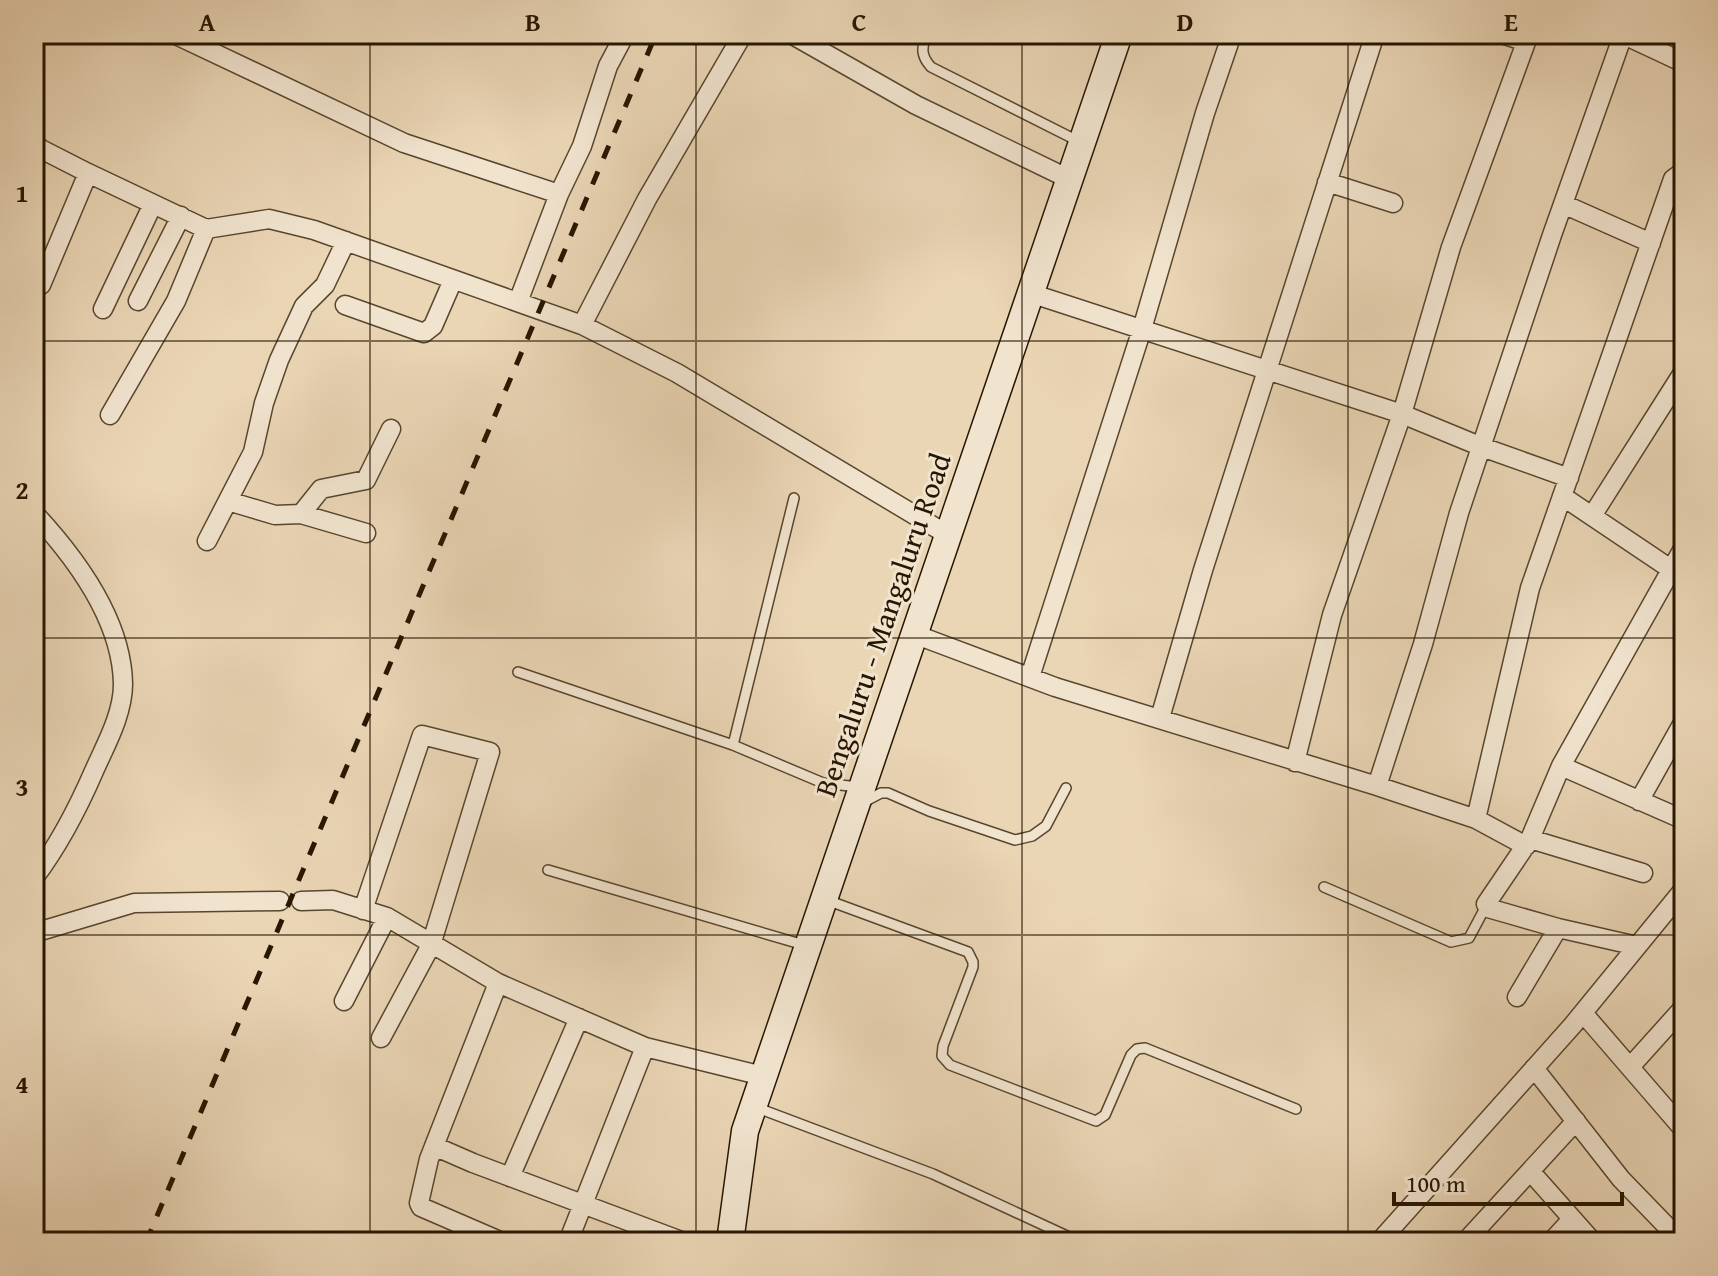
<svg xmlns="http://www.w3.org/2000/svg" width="1718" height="1276" font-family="'Gentium Book Plus',serif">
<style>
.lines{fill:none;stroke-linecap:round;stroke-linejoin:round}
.lane-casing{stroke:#58462d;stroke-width:12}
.street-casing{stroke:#58462d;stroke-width:21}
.secondary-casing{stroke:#271600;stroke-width:29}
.lane{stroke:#f1e4cf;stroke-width:9}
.street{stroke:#f1e4cf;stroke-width:18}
.secondary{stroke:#f1e4cf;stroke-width:26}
.rail{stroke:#271600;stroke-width:5;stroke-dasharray:14 14;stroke-linecap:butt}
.grid{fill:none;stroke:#271600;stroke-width:2;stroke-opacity:0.55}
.labels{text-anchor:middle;stroke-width:6;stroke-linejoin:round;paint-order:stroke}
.street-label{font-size:30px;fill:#271600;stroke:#f1e4cf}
.neatline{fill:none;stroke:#271600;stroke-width:3}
.grid-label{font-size:26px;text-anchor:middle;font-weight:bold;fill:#271600}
</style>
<rect width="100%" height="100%" fill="#ead5b5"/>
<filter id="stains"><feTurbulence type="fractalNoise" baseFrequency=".0025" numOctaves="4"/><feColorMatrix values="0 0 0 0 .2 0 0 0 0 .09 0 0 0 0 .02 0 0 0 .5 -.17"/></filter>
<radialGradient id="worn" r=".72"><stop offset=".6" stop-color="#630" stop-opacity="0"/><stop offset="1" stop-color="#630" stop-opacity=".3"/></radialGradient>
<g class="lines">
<defs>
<path id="lane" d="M927 34C921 48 921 56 931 67L1078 141
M518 672 733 745 823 783 858 787
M733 745 794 498
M862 803 881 793H888L929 811 1015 840 1032 836 1046 826 1066 788
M548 870 804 945
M1324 887 1451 942 1469 938 1486 906
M824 899 968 952 973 962V967L943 1046 942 1056 950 1065 1096 1121 1105 1115 1131 1055 1137 1049 1145 1048 1296 1109
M755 1107 933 1174 1080 1242"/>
<path id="street" d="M174 34 404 143 559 194
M791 34 916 105 1069 179
M1502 34 1526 42
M1622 34 1684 63
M1680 34 1684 36
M34 143 41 149 88 173 206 229 269 219 314 230 582 325 677 373 948 535
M1327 182 1393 203
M1563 204 1651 243
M41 285 88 173
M1030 293 1402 414 1482 447 1569 478
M138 301 181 216
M518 302 559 194 582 146 608 66 625 34
M345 305 424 333 433 326 453 280
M103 309 153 204
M582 325 647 199 743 34
M110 415 176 301 206 229
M1562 496 1684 578
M228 501 275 515 301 514 366 533
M34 513C75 557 122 620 123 684 123 714 106 744 94 771 78 808 58 846 34 878
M301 514 321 489 366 480 391 429
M1592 516 1684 371
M207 541 253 452 264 403 279 360 304 306 325 285 346 241
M914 634 1055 687 1377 786 1476 819 1530 588 1673 179 1684 171
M1030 677 1142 329 1205 113 1232 34
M1160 718 1203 570 1375 34
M1295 762 1332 615 1402 414 1451 247 1529 34
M1561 766 1684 820
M1377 786 1423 644 1459 513 1552 235 1623 35
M1639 801 1684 721
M1476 819 1526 846
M1530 839 1561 766 1684 547
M301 901 333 900 387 917 498 983 645 1047 763 1076
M363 910 422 735 490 752 431 945 381 1038
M34 933 134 903 280 901
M1637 946 1558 928 1488 908 1486 904 1530 839 1643 873
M498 983 429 1159 419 1203 421 1207 502 1242
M1517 997 1558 928
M344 1001 387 917
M1583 1013 1684 1130
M1630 1067 1684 1007
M1534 1068 1621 1179 1682 1242
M434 1146 473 1163 684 1242
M1530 1171 1593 1242
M510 1177 579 1018
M568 1242 645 1047
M1379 1242 1572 1026 1684 889
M1465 1242 1576 1121
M1551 1242 1572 1219"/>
<path id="secondary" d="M730 1242 745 1131 1119 34"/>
</defs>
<use href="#lane" class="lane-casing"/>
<use href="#street" class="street-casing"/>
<use href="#secondary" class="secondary-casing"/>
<use href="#lane" class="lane"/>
<use href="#street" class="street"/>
<use href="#secondary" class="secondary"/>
<path class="rail" d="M146 1242 656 34"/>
</g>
<path class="grid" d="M370 34V1242M696 34V1242M1022 34V1242M1348 34V1242M34 341H1684M34 638H1684M34 935H1684"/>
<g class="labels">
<g class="street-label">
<text transform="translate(883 625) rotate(-71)" y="10">Bengaluru - Mangaluru Road</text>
</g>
</g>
<rect width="1718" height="1276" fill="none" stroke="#ead5b5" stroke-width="88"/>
<path d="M1394 1192v12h228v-12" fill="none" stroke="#271600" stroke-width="4"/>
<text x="1406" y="1192" font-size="24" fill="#271600" stroke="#f1e4cf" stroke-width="6" paint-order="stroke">100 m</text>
<rect x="44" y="44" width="1630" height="1188" class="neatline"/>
<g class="grid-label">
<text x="207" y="31">A</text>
<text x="533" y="31">B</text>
<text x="859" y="31">C</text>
<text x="1185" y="31">D</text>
<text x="1511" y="31">E</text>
<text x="22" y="202">1</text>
<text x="22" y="499">2</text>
<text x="22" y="796">3</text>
<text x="22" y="1093">4</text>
</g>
<rect width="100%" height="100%" filter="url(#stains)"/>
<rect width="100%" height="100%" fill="url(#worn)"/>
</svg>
